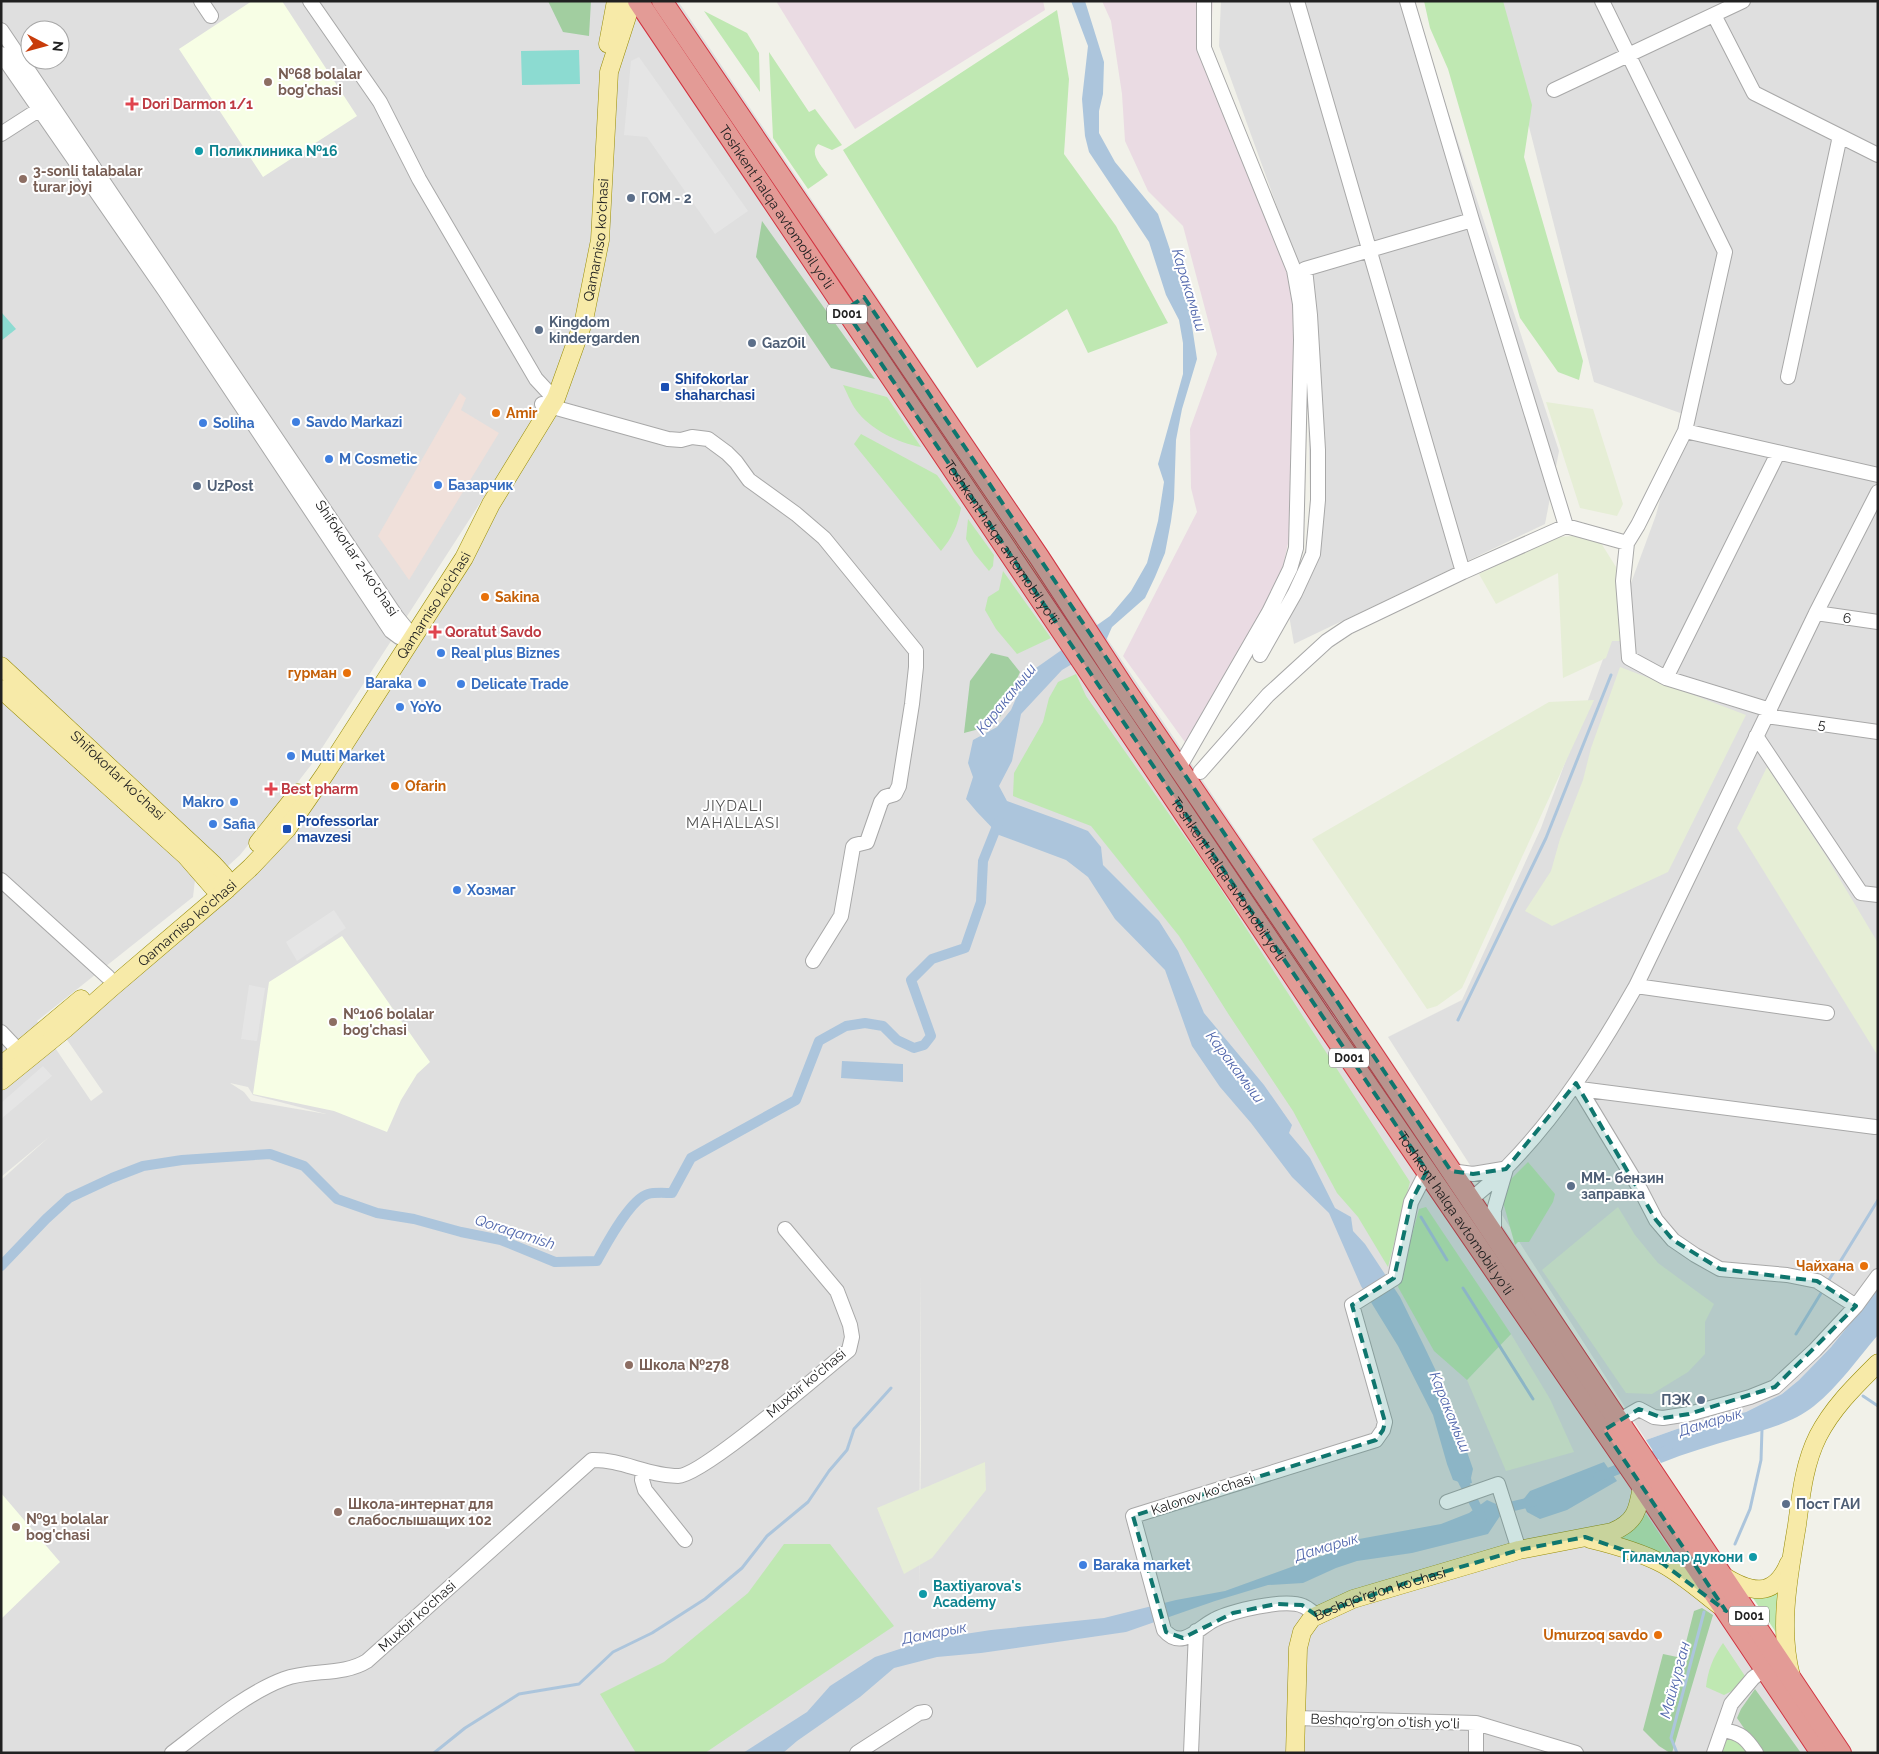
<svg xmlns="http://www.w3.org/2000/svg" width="1879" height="1754" font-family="Raleway,sans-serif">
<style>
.residential{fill:#dfdfdf;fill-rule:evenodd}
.commercial{fill:#f0e0da}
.industrial{fill:#eadbe3}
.education{fill:#f7fee5}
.farmland{fill:#e6eed6}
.grass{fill:#bfe8b2}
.forest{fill:#a2cea0}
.pitch{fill:#8cdbd1}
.parking{fill:#e5e5e5}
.water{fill:#acc5dc}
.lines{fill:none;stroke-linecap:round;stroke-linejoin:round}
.stream{stroke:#acc5dc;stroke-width:3}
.canal{stroke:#acc5dc;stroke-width:10}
.minor-casing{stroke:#a8a8a8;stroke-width:16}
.major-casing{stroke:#978c08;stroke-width:19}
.highway-casing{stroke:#d23340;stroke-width:22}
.minor{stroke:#fff;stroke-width:14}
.major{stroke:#f7eaa8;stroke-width:18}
.highway{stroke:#e39b96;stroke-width:20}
.marked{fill:#0f766e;fill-opacity:0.2;stroke:#0f766e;stroke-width:4;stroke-dasharray:10 6;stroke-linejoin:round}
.education-dot{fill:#8d6e63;stroke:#fff;stroke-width:2}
.health-dot{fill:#e0444e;stroke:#fff;stroke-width:2}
.culture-dot{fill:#0f9aa8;stroke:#fff;stroke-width:2}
.service-dot{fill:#5c6f8a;stroke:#fff;stroke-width:2}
.transit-dot{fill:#1a4fb4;stroke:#fff;stroke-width:2}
.food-dot{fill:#e8710a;stroke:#fff;stroke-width:2}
.shop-dot{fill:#3f7fe0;stroke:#fff;stroke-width:2}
.labels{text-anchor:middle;stroke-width:4;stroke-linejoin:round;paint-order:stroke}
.shield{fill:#fff;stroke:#646464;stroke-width:1}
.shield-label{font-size:12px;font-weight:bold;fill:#212121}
.education-label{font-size:14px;font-weight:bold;fill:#785e54;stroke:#fff;text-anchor:start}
.health-label{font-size:14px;font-weight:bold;fill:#be3a42;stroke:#fff;text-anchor:start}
.culture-label{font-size:14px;font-weight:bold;fill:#0d838f;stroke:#fff;text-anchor:start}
.service-label{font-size:14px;font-weight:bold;fill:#4e5e75;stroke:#fff;text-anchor:start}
.street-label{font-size:14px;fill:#212121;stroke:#fff}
.transit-label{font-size:14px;font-weight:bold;fill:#164399;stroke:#fff;text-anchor:start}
.food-label{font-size:14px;font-weight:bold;fill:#c56008;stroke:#fff;text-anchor:start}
.shop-label{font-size:14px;font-weight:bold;fill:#366cbe;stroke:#fff;text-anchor:start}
.water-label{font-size:15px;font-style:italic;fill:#5268ad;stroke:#fff}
.neighbourhood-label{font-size:15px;letter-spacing:1px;fill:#545454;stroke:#fff}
</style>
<rect width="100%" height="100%" fill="#f1f1e9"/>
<path class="residential" d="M1 1H678L1520 1252 1653 1455 1820 1753H1V1180L49 1137 1 1177V694L192 870 195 880 193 897 37 1021 91 1101 103 1092 63 1034 219 903 335 773 533 421 311 765 274 813 240 855 228 866H225L1 665ZM30 30H60V60H30ZM230 1083 248 1087 253 1095 326 1114 251 1101 244 1092ZM921 1274V1451L919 1590Z
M1221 1H1412L1559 451 1545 524 1294 644 1286 598 1311 536 1305 284 1219 46Z
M1497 1H1878V1289L1831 1347 1799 1380 1782 1394 1746 1412 1677 1429 1646 1440 1388 1037 1462 1000 1541 828 1656 515 1683 414 1594 382Z"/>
<path class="commercial" d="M460 393 466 398 461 410 499 433 409 580 378 536Z"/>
<path class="industrial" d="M776 1H1043L1045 10 855 129Z
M1102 1H1213L1210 50 1301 280 1304 341 1289 539 1280 579 1187 745 1123 656 1197 512 1191 488 1190 429 1217 354 1183 226 1148 191 1125 141 1122 94 1111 21Z"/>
<path class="education" d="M252 1H282L357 116 263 177 179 49Z
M342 936 430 1062 417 1074 401 1100 387 1132 334 1111 253 1094 269 982Z
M1 1493 60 1562 1 1619Z"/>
<path class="farmland" d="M1546 402 1593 409 1623 504 1617 516 1580 508Z
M1572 536 1601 543 1616 567 1622 641H1612L1606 658 1563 678 1558 573 1496 604 1479 574 1520 554 1560 537Z
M1620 667 1746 715 1668 872 1552 926 1525 911 1551 871 1560 839 1583 780 1591 748Z
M1594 700 1462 988 1437 1006 1427 1009 1312 839 1549 702Z
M1767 767 1826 856 1878 943V1056L1737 828Z
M1618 1207 1635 1235 1658 1263 1714 1304 1705 1322V1354L1688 1372 1652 1394 1626 1393 1542 1270Z
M1511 1334 1550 1399 1574 1452 1506 1471 1467 1380Z
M985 1462 986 1490 932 1558 904 1574 877 1508Z"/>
<path class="grass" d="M1424 1H1503L1532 105 1524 157 1583 361 1579 380 1558 372 1520 318 1448 69 1430 28Z
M1057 10 1069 79 1064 154 1116 226 1168 323 1088 353 1067 309 977 368 843 150Z
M704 11 747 33 759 53 760 92Z
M769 52 809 112 815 109 842 145 832 150 818 144C809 154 821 165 828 175L808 189 773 138Z
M864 316 1049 589 1044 592 859 320Z
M843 385 887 397 921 447C898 443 870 429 856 410 851 403 847 393 843 385Z
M861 434 937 475 961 508C958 525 952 538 941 551L854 444Z
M968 519 994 555 993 566 989 571 974 553 966 539Z
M1003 571 1051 638 1017 654 996 629 985 610 988 597 999 590Z
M1076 674 1086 696 1209 871 1410 1182 1388 1267 1358 1217 1337 1193 1293 1111 1229 1015 1179 936 1091 826 1013 796 1014 773 1043 722 1049 698 1058 682Z
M1111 679 1325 995 1320 999 1106 683Z
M1343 1023 1454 1189 1449 1192 1338 1026Z
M1528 1162 1555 1194 1553 1202 1529 1242H1518L1515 1245 1503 1202 1508 1182Z
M1426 1207 1511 1334 1467 1380 1434 1351 1398 1287 1419 1209Z
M1646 1514 1682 1567 1615 1538 1636 1526Z
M784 1544H830L894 1626 705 1753H636L600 1694 664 1662 748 1593Z
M1780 1591 1781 1640 1751 1595Z
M1723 1643 1745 1676 1734 1690 1724 1695 1706 1687C1708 1670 1713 1657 1723 1643Z
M1727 1738 1740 1742 1751 1753H1721Z"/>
<path class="forest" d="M548 1H591L589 36 563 32Z
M762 221 875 379 831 368 756 257Z
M991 653 1008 657 1020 672 1000 717 983 728 964 733 970 681Z
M1702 1608 1713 1615 1672 1753H1670L1659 1746 1643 1730 1663 1654 1682 1658 1694 1611Z
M1755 1689 1801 1753H1761L1737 1718 1741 1709Z"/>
<path class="pitch" d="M579 50 580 84 522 85 521 51Z
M2 313 16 329 1 341V314Z"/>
<path class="parking" d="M639 57 748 211 715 234 647 137 624 135 631 61Z
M334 910 346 928 297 961 286 942Z
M249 985 265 988 257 1041 241 1039Z
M43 1066 52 1076 1 1119V1103Z"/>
<path class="water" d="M1071 1H1085L1104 62 1103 94 1099 111V133L1115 162 1158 214 1189 306 1197 359 1182 409 1176 440 1174 499 1171 521 1165 553 1155 577 1145 598 1112 627 1104 645 1062 670 1021 714 1012 761 999 786 1007 801 1065 822 1088 831 1101 847 1103 865 1159 921 1178 951 1204 1013 1264 1085 1292 1125 1289 1133 1310 1158 1335 1208 1351 1217 1353 1231 1365 1244 1400 1297 1424 1346 1447 1394 1473 1469 1471 1478 1472 1483 1460 1486 1459 1482 1453 1480 1447 1464 1433 1415 1398 1346 1361 1286 1329 1213 1292 1177 1251 1123 1220 1087 1192 1046 1165 970 1115 919 1088 877 1066 860 999 835 977 812 966 799 973 777 968 763 973 740 997 727 1011 710 1026 675 1110 616 1131 591 1147 563 1158 521 1164 482 1158 464 1183 374V343L1179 320 1166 295 1149 242 1089 152 1085 136 1082 99 1088 46Z
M842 1061 903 1064V1082L841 1078Z
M1878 1289V1335C1858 1358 1839 1386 1814 1406 1793 1423 1763 1430 1737 1438 1712 1445 1686 1453 1661 1463L1646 1440 1677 1429 1746 1412 1782 1394 1799 1380 1831 1347Z
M1604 1462 1617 1481 1567 1510 1540 1519 1527 1512 1522 1501 1530 1491Z
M1487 1500 1496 1504 1500 1516 1488 1534 1412 1553 1357 1561 1336 1568 1303 1583 1268 1585 1215 1601 1126 1632 981 1653 937 1657 894 1668 860 1697 797 1741 783 1753H743L807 1712 830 1686 875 1657 909 1646 945 1637 991 1630 1104 1618 1176 1600 1225 1591 1327 1554 1359 1539 1441 1524 1469 1513Z"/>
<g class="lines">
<path class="stream" d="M1458 1020 1546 838 1611 675
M1421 1217 1447 1260
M1827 1283 1878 1200
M1463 1288 1533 1399
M1796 1334 1823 1290
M1863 1396 1878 1406
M1735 1544 1750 1509 1761 1460 1762 1429
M434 1753 465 1728 519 1694 579 1684 613 1652 652 1633 705 1599 742 1568 767 1536 808 1502 829 1471 847 1450 854 1429 891 1388
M1677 1753 1671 1738 1704 1612"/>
<path class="canal" d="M1 1266 46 1219 69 1198 112 1178 143 1166 182 1160 270 1154 304 1166 337 1199 377 1213 414 1219 461 1232 501 1240 555 1262 597 1261C606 1245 630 1199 648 1194 655 1192 665 1193 672 1193L691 1158 796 1100 819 1041 846 1026 865 1023 883 1026 897 1040 914 1048 924 1045 931 1036 911 980 932 959 965 948 981 902 983 861 999 821
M1459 1473 1482 1518
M1598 1477 1668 1450
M1501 1509 1535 1501"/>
<defs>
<path id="minor" d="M201 1 211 16
M310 1 380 102 419 179 536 379 549 393 556 398
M1297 1 1463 572
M1407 1 1472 220 1566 526 1627 543 1623 581 1629 658 1666 678
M1602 1 1725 252 1685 431 1638 525 1627 543
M1714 15 1754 93 1878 155
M1 30 396 616 405 627 411 639
M1 54 165 291 391 631 399 637 411 639
M1554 90 1743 1
M1 134 40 109
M1788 377 1840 136
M542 404 668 439 681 440 692 437 708 439 727 453 736 462 749 480 796 514 824 538 916 651V667L912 704 899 786 895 794 885 797 881 802 867 842 855 845 853 847 841 916 813 961
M1685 431 1878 475
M1816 613 1878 622
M1260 655 1295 593 1313 554 1318 500V450L1310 315 1305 269 1472 220
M1770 710 1666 678 1778 453
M1766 716 1878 732
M1756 736 1861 893 1878 895
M1179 768 1269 612 1290 569 1296 548 1301 340 1300 304 1294 270 1204 48V1
M1200 772 1268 695 1327 641 1348 627 1463 572 1566 526
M1 880 108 977
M1636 986 1827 1013
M1 1032 19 1051
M1576 1083 1640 1189 1656 1220 1673 1240 1695 1255 1720 1269 1787 1275 1817 1281 1856 1306
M1580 1089 1875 1127
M1451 1171 1473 1174 1503 1169
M1470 1200C1483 1189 1496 1179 1507 1167 1559 1114 1599 1051 1636 986L1816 613 1878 492
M1494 1234V1210L1506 1169
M1618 1421 1639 1409 1654 1417 1663 1418 1689 1414 1750 1397 1775 1387 1815 1350 1856 1306 1878 1276
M643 1470 642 1480 645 1490 685 1540
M1447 1502 1498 1484 1519 1550
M1316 1615C1312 1612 1308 1608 1303 1606 1285 1598 1231 1611 1214 1620 1204 1625 1195 1635 1184 1638 1176 1640 1169 1636 1164 1630L1133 1516 1376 1440 1383 1430 1385 1422 1352 1305 1395 1278 1411 1202 1427 1171
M1295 1718 1476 1723 1576 1753
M1476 1723V1753
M1723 1730C1741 1733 1746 1738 1756 1753
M172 1753C205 1728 246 1693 284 1679 310 1669 343 1676 367 1661L592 1460C621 1459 648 1476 678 1476 701 1477 823 1371 849 1350L852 1337 850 1325 837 1291 785 1229
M857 1753 919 1713 925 1712
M1191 1753 1196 1631
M1714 1753 1731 1704 1753 1678 1765 1669"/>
<g id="major">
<path d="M608 44 616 1"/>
<path id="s1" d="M1 666 213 864 224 876 226 890"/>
<path d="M1 689 186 856 213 887 226 890"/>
<path d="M258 843 298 793"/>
<path d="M7 1061 81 999"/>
<path id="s2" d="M1 1081 65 1029 110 989 226 890 251 867 287 829 325 774 464 558 491 504 556 398 584 320 600 240 609 72 632 1"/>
<path d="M1590 1539C1615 1545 1640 1552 1663 1564 1683 1575 1701 1591 1719 1605"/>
<path d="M1722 1575C1750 1593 1774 1599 1789 1563"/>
<path d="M1791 1676C1778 1627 1789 1574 1797 1525 1801 1495 1804 1464 1818 1436 1833 1407 1855 1386 1878 1363"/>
<path id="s3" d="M1295 1753 1298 1648 1302 1632 1312 1618 1353 1599 1519 1550 1612 1532C1636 1522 1638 1510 1642 1486"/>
</g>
<g id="highway">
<path id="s4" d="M638 1 1323 1020 1642 1486 1821 1753"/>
<path d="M662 1 1039 557 1125 689 1342 1008 1841 1753"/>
</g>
</defs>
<use href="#minor" class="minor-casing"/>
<use href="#major" class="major-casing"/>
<use href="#highway" class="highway-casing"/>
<use href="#minor" class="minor"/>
<use href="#major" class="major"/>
<use href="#highway" class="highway"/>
</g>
<path class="marked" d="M864 297 1451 1171 1473 1174 1506 1169 1576 1083 1656 1220 1673 1240 1720 1269 1817 1281 1856 1306 1775 1387 1689 1414 1663 1418 1639 1409 1604 1430 1726 1611 1662 1563 1585 1537 1519 1550 1406 1583 1316 1615 1302 1605 1276 1604 1233 1613 1183 1638 1166 1632 1133 1516 1376 1440 1383 1430 1385 1422 1352 1305 1394 1278 1411 1202 1427 1171 845 310Z"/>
<g class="education-dot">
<circle cx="268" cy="82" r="5"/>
<circle cx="23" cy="179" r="5"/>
<circle cx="333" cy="1022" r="5"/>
<circle cx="629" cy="1365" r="5"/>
<circle cx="338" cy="1512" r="5"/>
<circle cx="16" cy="1527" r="5"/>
</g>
<g class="health-dot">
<path d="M129.5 96.5h5v5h5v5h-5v5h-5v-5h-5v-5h5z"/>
<path d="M432.5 624.5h5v5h5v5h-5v5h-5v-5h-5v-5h5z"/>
<path d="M268.5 781.5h5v5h5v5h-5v5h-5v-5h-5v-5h5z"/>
</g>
<g class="culture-dot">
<circle cx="199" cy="151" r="5"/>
<circle cx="1753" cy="1557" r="5"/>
<circle cx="923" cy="1594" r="5"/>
</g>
<g class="service-dot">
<circle cx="631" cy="198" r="5"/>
<circle cx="539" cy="330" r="5"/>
<circle cx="752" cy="343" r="5"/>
<circle cx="197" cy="486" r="5"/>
<circle cx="1571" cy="1186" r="5"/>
<circle cx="1701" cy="1400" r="5"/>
<circle cx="1786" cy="1504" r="5"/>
</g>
<g class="transit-dot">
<rect x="660" y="382" width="10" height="10" rx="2.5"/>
<rect x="282" y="824" width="10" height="10" rx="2.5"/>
</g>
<g class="food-dot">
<circle cx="496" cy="413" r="5"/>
<circle cx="485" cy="597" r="5"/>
<circle cx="347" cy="673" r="5"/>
<circle cx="395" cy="786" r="5"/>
<circle cx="1864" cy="1266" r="5"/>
<circle cx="1658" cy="1635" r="5"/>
</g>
<g class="shop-dot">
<circle cx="296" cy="422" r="5"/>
<circle cx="203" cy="423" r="5"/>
<circle cx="329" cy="459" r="5"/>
<circle cx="438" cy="485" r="5"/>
<circle cx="441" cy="653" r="5"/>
<circle cx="422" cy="683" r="5"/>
<circle cx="461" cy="684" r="5"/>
<circle cx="400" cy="707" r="5"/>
<circle cx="291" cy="756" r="5"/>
<circle cx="234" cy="802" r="5"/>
<circle cx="213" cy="824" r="5"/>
<circle cx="457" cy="890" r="5"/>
<circle cx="1083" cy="1565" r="5"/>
</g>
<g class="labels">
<g class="shield">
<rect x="827" y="304.5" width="40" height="19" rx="4"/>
<rect x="1329" y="1048.5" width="40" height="19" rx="4"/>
<rect x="1729" y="1606.5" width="40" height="19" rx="4"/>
</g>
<g class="shield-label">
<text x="847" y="318">D001</text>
<text x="1349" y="1062">D001</text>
<text x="1749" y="1620">D001</text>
</g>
<g class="education-label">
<text x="278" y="79">№68 bolalar<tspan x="278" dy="16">bog'chasi</tspan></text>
<text x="33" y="176">3-sonli talabalar<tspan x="33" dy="16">turar joyi</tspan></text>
<text x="343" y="1019">№106 bolalar<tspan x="343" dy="16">bog'chasi</tspan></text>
<text x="639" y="1370">Школа №278</text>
<text x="348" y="1509">Школа-интернат для<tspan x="348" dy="16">слабослышащих 102</tspan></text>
<text x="26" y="1524">№91 bolalar<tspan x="26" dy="16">bog'chasi</tspan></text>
</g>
<g class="health-label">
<text x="142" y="109">Dori Darmon 1/1</text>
<text x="445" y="637">Qoratut Savdo</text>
<text x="281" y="794">Best pharm</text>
</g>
<g class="culture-label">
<text x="209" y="156">Поликлиника №16</text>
<text x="1743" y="1562" text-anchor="end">Гиламлар дукони</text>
<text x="933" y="1591">Baxtiyarova's<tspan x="933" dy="16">Academy</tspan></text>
</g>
<g class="service-label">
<text x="641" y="203">ГОМ - 2</text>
<text x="549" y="327">Kingdom<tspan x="549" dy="16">kindergarden</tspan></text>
<text x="762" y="348">GazOil</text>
<text x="207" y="491">UzPost</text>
<text x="1581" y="1183">ММ- бензин<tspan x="1581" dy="16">заправка</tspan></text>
<text x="1691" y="1405" text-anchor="end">ПЭК</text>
<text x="1796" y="1509">Пост ГАИ</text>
</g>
<g class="street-label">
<text dy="5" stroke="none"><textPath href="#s4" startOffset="248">Toshkent halqa avtomobil yo'li</textPath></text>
<text dy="5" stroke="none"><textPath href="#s2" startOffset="1054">Qamarniso ko'chasi</textPath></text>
<text dy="5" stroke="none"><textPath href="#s4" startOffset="652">Toshkent halqa avtomobil yo'li</textPath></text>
<text transform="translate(357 558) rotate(56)" y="5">Shifokorlar 2-ko'chasi</text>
<text dy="5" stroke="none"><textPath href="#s2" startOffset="649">Qamarniso ko'chasi</textPath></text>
<text transform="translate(1847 618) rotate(8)" y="5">6</text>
<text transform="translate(1822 724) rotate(8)" y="5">5</text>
<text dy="5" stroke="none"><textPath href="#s1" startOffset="160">Shifokorlar ko'chasi</textPath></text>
<text dy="5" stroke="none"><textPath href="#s4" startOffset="1058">Toshkent halqa avtomobil yo'li</textPath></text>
<text dy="5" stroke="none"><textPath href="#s2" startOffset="244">Qamarniso ko'chasi</textPath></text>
<text dy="5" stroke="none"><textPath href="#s4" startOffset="1462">Toshkent halqa avtomobil yo'li</textPath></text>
<text transform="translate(806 1383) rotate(-40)" y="5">Muxbir ko'chasi</text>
<text transform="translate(1202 1494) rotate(-18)" y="5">Kalonov ko'chasi</text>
<text dy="5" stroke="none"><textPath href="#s3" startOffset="211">Beshqo'rg'on ko'chasi</textPath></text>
<text transform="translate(417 1616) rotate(-42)" y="5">Muxbir ko'chasi</text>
<text transform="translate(1385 1721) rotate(2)" y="5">Beshqo'rg'on o'tish yo'li</text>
</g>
<g class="transit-label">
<text x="675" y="384">Shifokorlar<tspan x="675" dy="16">shaharchasi</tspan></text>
<text x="297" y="826">Professorlar<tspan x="297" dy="16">mavzesi</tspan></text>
</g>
<g class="food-label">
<text x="506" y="418">Amir</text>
<text x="495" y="602">Sakina</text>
<text x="337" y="678" text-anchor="end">гурман</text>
<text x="405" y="791">Ofarin</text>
<text x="1854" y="1271" text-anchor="end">Чайхана</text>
<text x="1648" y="1640" text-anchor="end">Umurzoq savdo</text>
</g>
<g class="shop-label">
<text x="306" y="427">Savdo Markazi</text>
<text x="213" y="428">Soliha</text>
<text x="339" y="464">M Cosmetic</text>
<text x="448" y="490">Базарчик</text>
<text x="451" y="658">Real plus Biznes</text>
<text x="412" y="688" text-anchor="end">Baraka</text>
<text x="471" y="689">Delicate Trade</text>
<text x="410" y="712">YoYo</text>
<text x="301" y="761">Multi Market</text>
<text x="224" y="807" text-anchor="end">Makro</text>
<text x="223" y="829">Safia</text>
<text x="467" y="895">Хозмаг</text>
<text x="1093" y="1570">Baraka market</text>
</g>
<g class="water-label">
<text transform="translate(1189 290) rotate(73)" y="5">Каракамыш</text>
<text transform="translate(1006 699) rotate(-51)" y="5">Каракамыш</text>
<text transform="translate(1235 1067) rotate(53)" y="5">Каракамыш</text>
<text transform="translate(515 1232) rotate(18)" y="5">Qoraqamish</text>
<text transform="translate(1450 1412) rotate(68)" y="5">Каракамыш</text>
<text transform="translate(1710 1422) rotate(-17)" y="5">Дамарык</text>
<text transform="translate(1326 1547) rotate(-17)" y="5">Дамарык</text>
<text transform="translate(934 1633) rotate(-11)" y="5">Дамарык</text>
<text transform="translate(1675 1680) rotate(-75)" y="5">Майкурган</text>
</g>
<g class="neighbourhood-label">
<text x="733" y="811">JIYDALI<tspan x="733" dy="17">MAHALLASI</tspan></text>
</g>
</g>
<rect width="1879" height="1754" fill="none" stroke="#212121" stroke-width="5"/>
<g transform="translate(45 45) rotate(96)"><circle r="24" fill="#ffffff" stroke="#a6a6a6"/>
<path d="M0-4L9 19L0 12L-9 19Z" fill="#c83c0b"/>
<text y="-8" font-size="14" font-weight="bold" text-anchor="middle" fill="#212121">N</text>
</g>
</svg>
